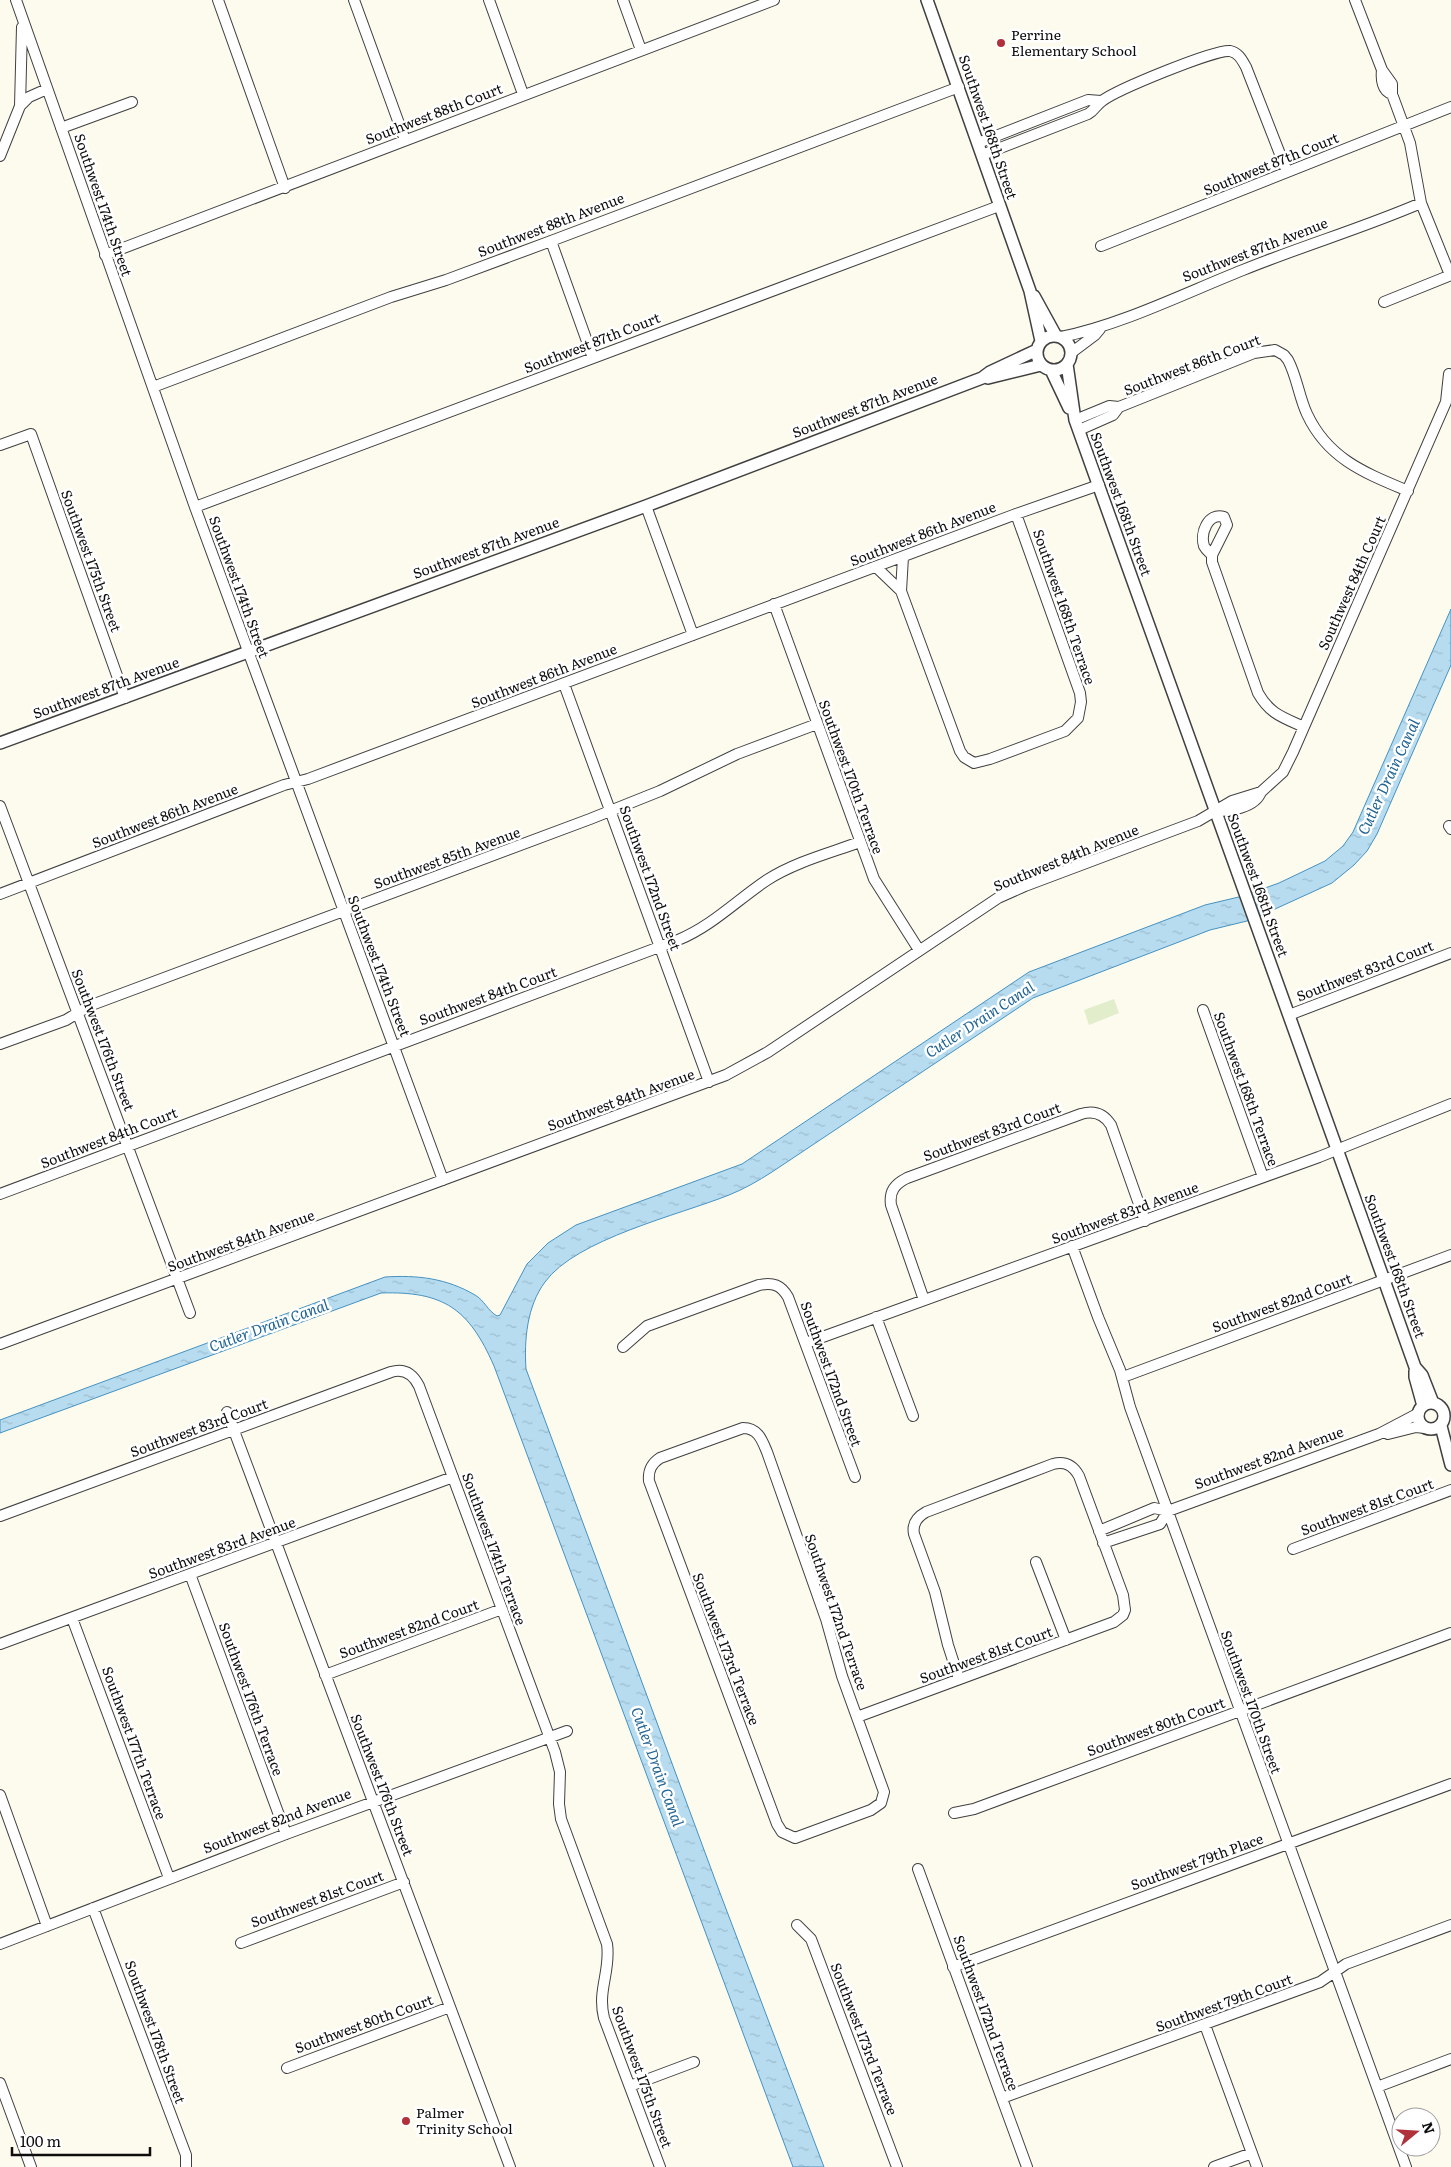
<svg xmlns="http://www.w3.org/2000/svg" width="1451" height="2167" font-family="Literata,serif">
<style>
.pitch{fill:#e2edcc}
.water{fill:url(#water-ripples);stroke:#4592c1}
.lines{fill:none;stroke-linecap:round;stroke-linejoin:round}
.minor-casing{stroke:#404040;stroke-width:12}
.tertiary-casing{stroke:#404040;stroke-width:14}
.minor{stroke:#fff;stroke-width:10}
.tertiary{stroke:#fff;stroke-width:11}
.poi-dot{fill:#b0313a;stroke:#fff;stroke-width:2}
.labels{text-anchor:middle;stroke-width:5;stroke-linejoin:round;paint-order:stroke}
.poi-label{font-size:14px;fill:#0d0d0d;stroke:#fff;text-anchor:start}
.street-label{font-size:14px;fill:#0d0d0d;stroke:#fff}
.water-label{font-size:15px;font-style:italic;fill:#216493;stroke:#fff}
</style>
<defs>
<pattern id="water-ripples" width="26" height="14" patternUnits="userSpaceOnUse" patternTransform="scale(1.25)"><rect width="26" height="14" fill="#b7dcf0"/><path d="M2 4q2-2 4 0t4 0M15 11q2-2 4 0t4 0" fill="none" stroke="#9cbccd"/></pattern>
</defs>
<rect width="100%" height="100%" fill="#fdfaee"/>
<path class="pitch" d="M1114 999 1119 1013 1089 1025 1084 1010Z"/>
<path class="water" d="M1451 609V665L1377 834 1367 851 1354 865 1332 883 1251 920 1210 930 1033 998 772 1172C758 1181 744 1189 729 1195 679 1215 576 1239 545 1282 527 1306 524 1340 526 1369L720 1893 824 2167H793L494 1366C469 1309 444 1291 381 1293L0 1433V1420L385 1277C417 1275 446 1278 475 1295 484 1300 488 1311 497 1316L500 1315 527 1264 548 1243 576 1225 742 1164 1029 972 1205 905 1243 896 1279 883 1325 861 1343 846 1353 832Z"/>
<g class="lines">
<defs>
<path id="minor" d="M16 0 195 507 443 1180
M218 0 285 188
M354 0 405 140
M489 0 523 94
M623 0 641 50
M1355 0 1382 70 1392 84V94L1410 143 1421 203 1450 275
M1382 70C1381 79 1382 91 1392 94
M20 106 22 27
M61 128 132 102
M978 143 1088 100 1101 101
M982 155 1088 114C1095 110 1096 105 1102 101 1116 90 1215 49 1230 51 1239 53 1242 60 1246 67L1287 172
M0 156 20 106 29 97 47 89
M551 241 593 358
M1101 246 1451 107
M105 255 774 0
M1384 302 1451 275
M1061 337C1121 325 1185 293 1243 270 1302 246 1363 228 1421 203
M1071 353 1095 335 1100 329
M153 387 391 297 446 280 551 241 959 87
M1075 420 1109 406 1119 407
M1079 430 1113 415 1119 407 1254 353 1275 350 1284 355 1288 360C1297 377 1299 397 1307 414 1328 459 1365 473 1408 491
M0 445 31 434 125 698
M646 506 693 635
M195 507 999 206
M1212 555C1209 552 1206 550 1204 546 1200 533 1208 512 1224 517L1227 525 1212 555V562L1258 693C1270 714 1282 717 1304 727
M876 567 901 591 960 751 964 757 974 763 990 759 1065 731 1078 718 1081 702 1080 693 1016 514
M901 591 903 557
M774 604 869 865 874 879 919 950
M564 684 709 1082
M0 806 190 1313
M1216 811C1230 811 1255 808 1261 792
M1449 826 1451 829
M0 894 284 785 308 779 1016 514 1099 485
M1203 1010 1263 1177
M1289 1015 1451 953
M0 1044 66 1020 89 1006 590 819 660 791 737 754 817 724
M0 1194 678 940C712 926 737 900 767 880 795 862 830 853 860 842
M1072 1246 1098 1317 1120 1370 1130 1407 1406 2167
M924 1300 891 1205C889 1191 895 1184 907 1178L1081 1114C1094 1110 1104 1114 1111 1125L1145 1221
M876 1317 913 1416
M806 1343 1319 1157 1451 1104
M0 1344 726 1075 768 1052 998 898 1025 886 1198 821 1232 801 1261 792 1283 772 1293 752 1446 402 1449 374
M623 1347 647 1326 759 1285C773 1282 781 1285 788 1297L855 1477
M1123 1377 1451 1255
M227 1412 510 2167
M743 1428C758 1428 762 1440 767 1452L826 1619 842 1676 884 1792 881 1803 871 1810 795 1838 782 1832 777 1824 649 1481C648 1471 651 1464 660 1458Z
M1388 1434 1416 1427 1425 1428
M0 1516 391 1372C404 1368 413 1374 419 1386L555 1752 560 1772 559 1804 561 1819 607 1944C611 1971 597 1990 604 2018L660 2167
M1099 1531 1154 1508 1168 1511 1379 1434 1419 1413
M1103 1543 1160 1524 1168 1511
M1293 1549 1451 1490
M1036 1562 1066 1640
M190 1574 286 1834
M72 1618 169 1878
M0 1644 453 1477
M325 1675 502 1609
M857 1717 1114 1622 1123 1615 1125 1610 1123 1595 1079 1476C1073 1465 1065 1461 1053 1464L926 1512C917 1517 912 1524 914 1534L935 1592 948 1645 959 1679
M0 1795 47 1926
M954 1813 974 1809 1451 1633
M918 1869 1027 2167
M93 1908 186 2155V2167
M797 1925 811 1939 897 2167
M241 1943 404 1882
M0 1944 286 1834 567 1731
M953 1967 1451 1784
M1205 2025 1257 2167
M287 2068 450 2007
M0 2083 31 2167
M630 2086 694 2062
M1377 2087 1451 2059
M1002 2098 1320 1982 1346 1964 1451 1925
M1214 2167 1252 2153"/>
<path id="tertiary" d="M927 0 1030 291 1041 341
M1034 296 1056 336
M1037 353a17 17 0 1 1 34 0a17 17 0 1 1-34 0Z
M1067 364 1075 420 1384 1280 1415 1367 1422 1375 1433 1403
M1051 370 1069 408
M988 378 1041 365
M0 743 646 506 982 378 990 372 1037 350
M1415 1371V1377L1423 1406
M1418 1416a13 13 0 1 1 26 0a13 13 0 1 1-26 0Z
M1441 1426 1451 1465"/>
</defs>
<use href="#minor" class="minor-casing"/>
<use href="#tertiary" class="tertiary-casing"/>
<use href="#minor" class="minor"/>
<use href="#tertiary" class="tertiary"/>
</g>
<g class="poi-dot">
<circle cx="1001" cy="43" r="5"/>
<circle cx="406" cy="2121" r="5"/>
</g>
<g class="labels">
<g class="poi-label">
<text x="1011" y="40">Perrine<tspan x="1011" dy="16">Elementary School</tspan></text>
<text x="416" y="2118">Palmer<tspan x="416" dy="16">Trinity School</tspan></text>
</g>
<g class="street-label">
<text transform="translate(434 114) rotate(-21)" y="5">Southwest 88th Court</text>
<text transform="translate(988 127) rotate(71)" y="5">Southwest 168th Street</text>
<text transform="translate(1271 164) rotate(-22)" y="5">Southwest 87th Court</text>
<text transform="translate(103 205) rotate(71)" y="5">Southwest 174th Street</text>
<text transform="translate(551 225) rotate(-21)" y="5">Southwest 88th Avenue</text>
<text transform="translate(1255 250) rotate(-21)" y="5">Southwest 87th Avenue</text>
<text transform="translate(592 343) rotate(-21)" y="5">Southwest 87th Court</text>
<text transform="translate(1192 365) rotate(-21)" y="5">Southwest 86th Court</text>
<text transform="translate(865 406) rotate(-21)" y="5">Southwest 87th Avenue</text>
<text transform="translate(1121 504) rotate(70)" y="5">Southwest 168th Street</text>
<text transform="translate(923 534) rotate(-21)" y="5">Southwest 86th Avenue</text>
<text transform="translate(486 548) rotate(-20)" y="5">Southwest 87th Avenue</text>
<text transform="translate(91 561) rotate(70)" y="5">Southwest 175th Street</text>
<text transform="translate(1352 583) rotate(-66)" y="5">Southwest 84th Court</text>
<text transform="translate(239 587) rotate(70)" y="5">Southwest 174th Street</text>
<text transform="translate(1064 607) rotate(71)" y="5">Southwest 168th Terrace</text>
<text transform="translate(544 676) rotate(-21)" y="5">Southwest 86th Avenue</text>
<text transform="translate(106 688) rotate(-20)" y="5">Southwest 87th Avenue</text>
<text transform="translate(851 777) rotate(70)" y="5">Southwest 170th Terrace</text>
<text transform="translate(165 816) rotate(-21)" y="5">Southwest 86th Avenue</text>
<text transform="translate(447 858) rotate(-20)" y="5">Southwest 85th Avenue</text>
<text transform="translate(1066 858) rotate(-22)" y="5">Southwest 84th Avenue</text>
<text transform="translate(650 878) rotate(70)" y="5">Southwest 172nd Street</text>
<text transform="translate(1258 885) rotate(70)" y="5">Southwest 168th Street</text>
<text transform="translate(379 966) rotate(69)" y="5">Southwest 174th Street</text>
<text transform="translate(1365 971) rotate(-21)" y="5">Southwest 83rd Court</text>
<text transform="translate(488 996) rotate(-20)" y="5">Southwest 84th Court</text>
<text transform="translate(103 1040) rotate(69)" y="5">Southwest 176th Street</text>
<text transform="translate(1246 1089) rotate(70)" y="5">Southwest 168th Terrace</text>
<text transform="translate(621 1100) rotate(-20)" y="5">Southwest 84th Avenue</text>
<text transform="translate(992 1132) rotate(-20)" y="5">Southwest 83rd Court</text>
<text transform="translate(109 1138) rotate(-21)" y="5">Southwest 84th Court</text>
<text transform="translate(1125 1213) rotate(-20)" y="5">Southwest 83rd Avenue</text>
<text transform="translate(241 1241) rotate(-20)" y="5">Southwest 84th Avenue</text>
<text transform="translate(1395 1266) rotate(70)" y="5">Southwest 168th Street</text>
<text transform="translate(1282 1303) rotate(-20)" y="5">Southwest 82nd Court</text>
<text transform="translate(831 1374) rotate(70)" y="5">Southwest 172nd Street</text>
<text transform="translate(199 1428) rotate(-20)" y="5">Southwest 83rd Court</text>
<text transform="translate(1269 1458) rotate(-20)" y="5">Southwest 82nd Avenue</text>
<text transform="translate(1367 1507) rotate(-20)" y="5">Southwest 81st Court</text>
<text transform="translate(222 1548) rotate(-20)" y="5">Southwest 83rd Avenue</text>
<text transform="translate(494 1549) rotate(70)" y="5">Southwest 174th Terrace</text>
<text transform="translate(836 1612) rotate(71)" y="5">Southwest 172nd Terrace</text>
<text transform="translate(409 1629) rotate(-20)" y="5">Southwest 82nd Court</text>
<text transform="translate(726 1649) rotate(69)" y="5">Southwest 173rd Terrace</text>
<text transform="translate(986 1655) rotate(-20)" y="5">Southwest 81st Court</text>
<text transform="translate(251 1699) rotate(70)" y="5">Southwest 176th Terrace</text>
<text transform="translate(1251 1702) rotate(70)" y="5">Southwest 170th Street</text>
<text transform="translate(1156 1727) rotate(-20)" y="5">Southwest 80th Court</text>
<text transform="translate(134 1743) rotate(70)" y="5">Southwest 177th Terrace</text>
<text transform="translate(382 1785) rotate(69)" y="5">Southwest 176th Street</text>
<text transform="translate(277 1821) rotate(-21)" y="5">Southwest 82nd Avenue</text>
<text transform="translate(1197 1862) rotate(-20)" y="5">Southwest 79th Place</text>
<text transform="translate(317 1899) rotate(-20)" y="5">Southwest 81st Court</text>
<text transform="translate(1224 2003) rotate(-20)" y="5">Southwest 79th Court</text>
<text transform="translate(986 2013) rotate(70)" y="5">Southwest 172nd Terrace</text>
<text transform="translate(364 2024) rotate(-20)" y="5">Southwest 80th Court</text>
<text transform="translate(155 2032) rotate(70)" y="5">Southwest 178th Street</text>
<text transform="translate(864 2039) rotate(69)" y="5">Southwest 173rd Terrace</text>
<text transform="translate(642 2077) rotate(70)" y="5">Southwest 175th Street</text>
</g>
<g class="water-label">
<text transform="translate(1389 777) rotate(-65)" y="5">Cutler Drain Canal</text>
<text transform="translate(980 1020) rotate(-33)" y="5">Cutler Drain Canal</text>
<text transform="translate(269 1326) rotate(-20)" y="5">Cutler Drain Canal</text>
<text transform="translate(657 1767) rotate(70)" y="5">Cutler Drain Canal</text>
</g>
</g>
<g transform="translate(1416 2132) rotate(72)"><circle r="24" fill="#ffffff" stroke="#9e9e9e"/>
<path d="M0-4L9 19L0 12L-9 19Z" fill="#b0313a"/>
<text y="-8" font-size="14" font-weight="bold" text-anchor="middle" fill="#0d0d0d">N</text>
</g>
<path d="M12 2147v8h138v-8" fill="none" stroke="#0d0d0d" stroke-width="2.5"/>
<text x="20" y="2147" font-size="15" fill="#0d0d0d" stroke="#ffffff" stroke-width="4" paint-order="stroke">100 m</text>
</svg>
